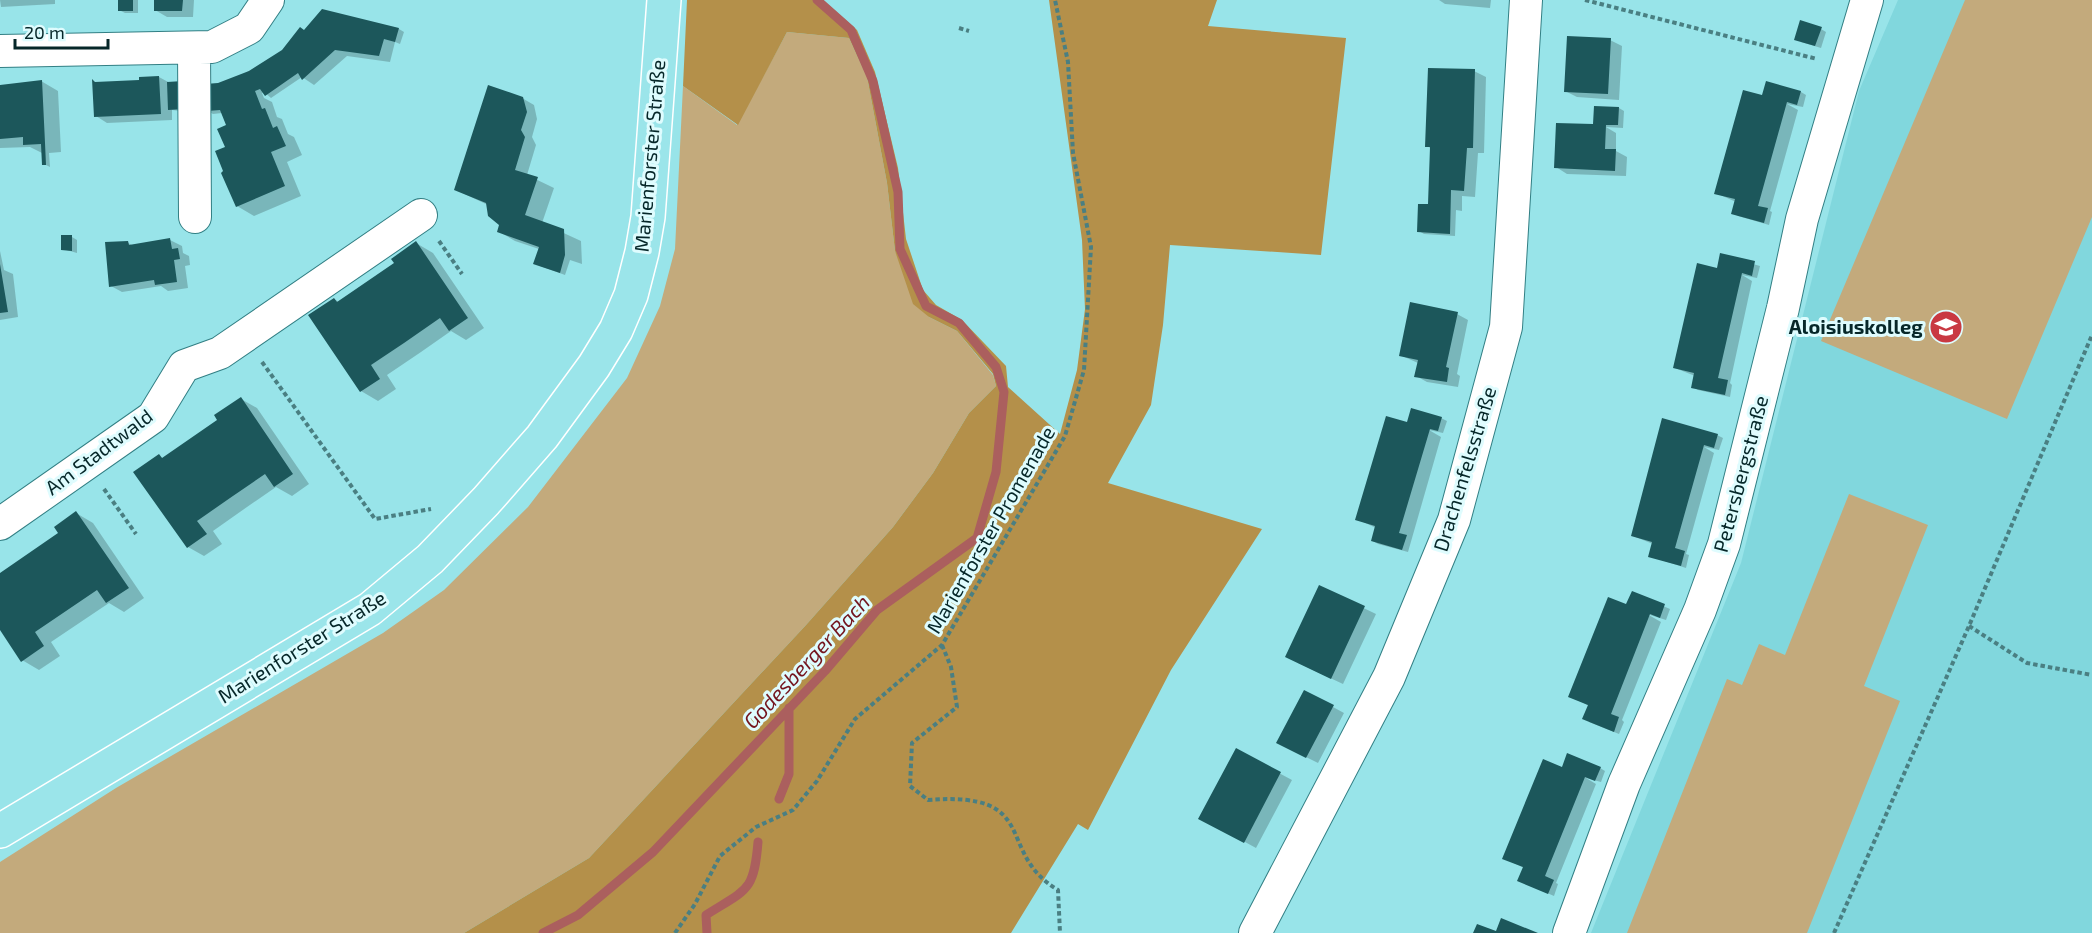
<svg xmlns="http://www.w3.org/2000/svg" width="2092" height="933" font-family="'Exo 2',sans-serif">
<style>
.built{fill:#81d7dd}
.green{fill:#c3aa7c}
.forest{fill:#b4904a}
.shadow{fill:#0003}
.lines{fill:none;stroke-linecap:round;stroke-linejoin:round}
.stream{stroke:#ab5f5e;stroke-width:9}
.building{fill:#1c575b}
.minor-casing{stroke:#327f84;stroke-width:34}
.major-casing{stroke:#fff;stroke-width:36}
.path{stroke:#4a7f82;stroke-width:4;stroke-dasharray:4.5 3;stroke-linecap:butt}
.minor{stroke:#fff;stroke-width:32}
.major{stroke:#9be5ea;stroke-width:33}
.labels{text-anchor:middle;stroke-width:6;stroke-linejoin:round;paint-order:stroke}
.street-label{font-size:20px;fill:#062729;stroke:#dffcfe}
.poi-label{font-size:20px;font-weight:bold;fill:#062729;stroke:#dffcfe;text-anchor:end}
.water-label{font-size:21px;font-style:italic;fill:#74151e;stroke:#dffcfe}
</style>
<rect width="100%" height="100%" fill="#98e4e9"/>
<path class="built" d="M1898 0H2092V933H1591L1741 563 1859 91Z"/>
<path class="green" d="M1965 0H2092V217L2007 419 1821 341Z
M787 32 849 38 867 77 887 183 895 251 929 317 957 331 993 375 996 386 969 413 933 473 893 527 806 625 589 858 464 933H0V862L116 788 383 633 444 590 528 507 627 378 660 306 675 249 683 86 737 125Z
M1849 494 1928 525 1864 686 1900 701 1807 933H1627L1727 679 1742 685 1759 644 1785 655Z"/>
<path class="forest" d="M687 0H823L857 30 875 72 898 168 906 239 923 290 936 305 962 320 1006 366 1008 387 1060 434 1077 370 1085 309 1082 240 1049 0H1217L1208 26 1346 38 1321 255 1170 245 1163 325 1151 405 1108 483 1262 529 1171 670 1088 830 1078 824 1011 933H464L589 858 806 625 893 527 933 473 969 413 996 386 993 374 957 331 929 317 913 304 895 251 887 183 867 77 849 38 787 32 738 125 683 86Z"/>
<path class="shadow" d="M0 0H55V4L1 7Z
M120 0H138V13H125L119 10Z
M156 0H194L193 17H167L155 10Z
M1439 0H1491L1490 8 1445 4Z
M399 29 404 32 400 44 395 42 390 62 347 56 314 85 302 77 271 98 264 92 262 93 264 98 272 102 277 117 282 119 288 134 294 137 302 155 287 162 301 196 254 216 237 206 227 148 228 126 222 113 213 114 208 111 218 85 242 75 283 51 305 32Z
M1821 29 1826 32 1821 48 1801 42Z
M1610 40 1622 46 1619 100 1577 97 1565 91Z
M1474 71 1486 77 1484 153H1478L1475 197 1462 196V211L1456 210 1455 236 1424 234 1419 231 1435 206 1432 149 1427 146Z
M159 77 170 83 189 112 172 110V120L107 123 96 116V83L141 81Z
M41 81 58 91 61 152 49 153 50 167 44 164 42 153 30 147 0 148V86Z
M1801 92 1806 95 1803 107 1787 104 1798 110 1770 211 1772 212 1769 225 1738 216 1733 213 1736 202 1716 193 1769 99Z
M522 98 534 105 537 119 532 137 536 145 527 175 554 188 542 223 581 241 582 264 570 260 565 275 540 266 539 249 515 241 498 231 501 225 488 205 456 190Z
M1619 108 1624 111 1623 128 1606 127 1616 133V151L1627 157 1626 176 1567 174 1556 167 1594 126Z
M72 237 77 240V253L63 249Z
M170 240 182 246 183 253 189 256 190 265 185 266 188 288 168 291 161 286 122 292 111 286 128 243 132 245Z
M416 243 433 253 484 328 466 340 451 331 421 352 387 375 396 389 378 401 361 391 334 299 339 302 396 264Z
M0 251 4 270 13 274 18 317 0 320Z
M1721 255 1760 266 1757 278 1742 275 1752 281 1730 383 1732 385 1730 397 1698 390 1693 387 1695 376 1675 368 1718 269Z
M1457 314 1468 320 1457 374 1460 376 1458 387 1427 382 1416 376 1418 363 1400 355Z
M241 399 257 408 309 484 292 496 276 487 247 507 213 531 222 544 204 556 188 547 159 456 164 459 220 421Z
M1441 418 1447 421 1443 433 1429 430 1441 437 1408 552 1378 544 1373 541 1376 528 1357 519 1414 426Z
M1660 435H1717L1723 438 1719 450 1704 447 1714 453 1686 554 1689 555 1686 568 1649 556 1653 544 1633 536Z
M76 513 93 523 144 598 124 612 109 603 51 642 60 656 39 670 22 660 0 628V575L60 534Z
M1320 587 1376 614 1343 684 1298 663Z
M1633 593 1670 609 1666 620 1647 614 1661 622 1622 720 1624 722 1619 734 1589 722V706L1570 696 1634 610Z
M1333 707 1344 713 1318 763 1290 749Z
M1236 750 1292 780 1256 848 1212 824Z
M1600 768 1605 771 1601 782 1586 778 1596 784 1556 883 1558 884 1554 896 1524 883V868L1504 858 1563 769Z"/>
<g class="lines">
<path class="stream" d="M779 799 789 774V708
M543 933 578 915 653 852 825 671 877 610 977 538 996 472 1004 392 996 367 959 323 926 306 900 249 898 192 873 81 851 30 817 0
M707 933 706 915C747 889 754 892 758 842"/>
</g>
<path class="building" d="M118 0H133V11H118Z
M154 0H183L182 11H154Z
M322 9 399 28 395 42 384 39 379 56 335 50 302 80 298 73 265 96 260 89 255 91 262 109 265 108 273 128 277 126 286 146 271 152 285 186 236 207 221 173 223 171 215 151 225 147 217 129 226 125 220 110 207 111 205 84 218 83 249 71 282 50 300 27 304 30Z
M1800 20 1822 27 1815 46 1794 40Z
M1567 36 1611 38 1608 94 1564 92Z
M1428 68 1475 69 1473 148H1467L1464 191 1451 190 1450 234 1417 232 1418 204H1428L1430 147H1425Z
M159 76 161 114 94 117 92 79 95 82 139 80V77Z
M42 80 45 143 46 165H42L41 144 23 145V137L0 139V85Z
M183 81 184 109 168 110 167 82Z
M1766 81 1801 91 1797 105 1787 102 1758 206 1768 208 1764 223 1731 214 1735 199 1714 194 1743 90 1762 95Z
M488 85 523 97 527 112 521 130 525 137 515 170 538 177 525 215 564 229 565 255 560 273 533 264 539 247 497 232 499 225 488 216 486 203 454 190Z
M1594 106 1619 107 1618 125H1606L1605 149H1616L1615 171 1554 168 1556 123 1593 124Z
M61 235H72V251L61 250Z
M170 238 172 249 178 248 180 259 174 260 177 282 155 285 154 280 109 287 105 242 128 241 129 245Z
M416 241 468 318 449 331 440 318 404 343 371 365 380 379 360 392 308 315 334 298 337 302 394 263 391 259Z
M1720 253 1755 261 1752 276 1742 273 1718 378 1728 380 1725 395 1691 388 1694 373 1673 368 1697 263 1717 268Z
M0 264 8 312 0 313Z
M1410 302 1458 312 1446 367 1449 368 1447 382 1414 377 1418 360 1399 356Z
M241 397 293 474 274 487 265 474 230 498 197 521 207 534 187 548 133 472 159 454 162 458 217 420 214 415Z
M1411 408 1442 417 1438 431 1430 429 1399 533 1407 535 1402 550 1371 541 1375 526 1355 520 1386 416 1407 422Z
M1662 418 1718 434 1714 448 1704 445 1675 548 1685 551 1681 566 1648 557 1652 542 1631 536Z
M76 511 129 588 106 603 97 590 35 632 44 646 21 662 0 630V573L58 533 54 527Z
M1319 585 1365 606 1331 679 1285 657Z
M1632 591 1665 604 1660 618 1650 614 1611 714 1619 717 1614 732 1582 719 1588 705 1568 697 1608 597 1626 604Z
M1304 690 1334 705 1306 758 1276 743Z
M1236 748 1281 772 1244 843 1198 819Z
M1567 753 1601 767 1595 781 1585 777 1545 876 1554 880 1548 894 1517 881 1523 867 1502 859 1543 759 1562 767Z
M1501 918 1538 933H1473L1477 924 1496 931Z"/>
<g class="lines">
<defs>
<path id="minor" d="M194 48 195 217
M0 51 212 47 249 28 268 0
M0 524 153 417 184 366 220 353 421 215
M1255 933 1389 677 1454 520 1506 327 1526 0
M1569 933 1624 784 1700 610 1724 544 1783 308 1802 219 1867 0"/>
<path id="major" d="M0 831 370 609 430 559 486 501 542 437 594 366 616 330 631 295 642 252 648 217 664 0"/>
</defs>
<use href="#minor" class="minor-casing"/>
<use href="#major" class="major-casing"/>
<path class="path" d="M1585 0 1817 59
M959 28 969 31
M439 241 462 274
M262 362 375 519 431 509
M104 489 136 534
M1969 626 2027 663 2092 675
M942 645 951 667 957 707 912 743 910 786 928 800C1043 791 994 852 1058 890L1060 933
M675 933 695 904 720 856 756 827 793 810 817 781 855 719 942 645 1065 436 1084 370 1091 247 1073 153 1068 62 1055 0
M1834 933 1969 626 2092 335"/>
<use href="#minor" class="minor"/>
<use href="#major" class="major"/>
</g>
<defs>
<symbol id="school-disc" viewBox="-11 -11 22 22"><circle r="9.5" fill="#c93942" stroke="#dffcfe"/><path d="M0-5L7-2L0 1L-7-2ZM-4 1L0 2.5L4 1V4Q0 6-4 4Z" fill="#fff"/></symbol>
</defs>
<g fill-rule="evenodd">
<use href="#school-disc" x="1927" y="308" width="38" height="38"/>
</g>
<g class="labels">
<g class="street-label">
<text transform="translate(650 156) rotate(-85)" y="7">Marienforster Straße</text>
<text transform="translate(99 452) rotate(-37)" y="7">Am Stadtwald</text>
<text transform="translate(1465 469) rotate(-73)" y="7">Drachenfelsstraße</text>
<text transform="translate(1741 474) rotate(-75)" y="7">Petersbergstraße</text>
<text transform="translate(991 530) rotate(-60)" y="7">Marienforster Promenade</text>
<text transform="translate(302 647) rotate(-32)" y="7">Marienforster Straße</text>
</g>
<g class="poi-label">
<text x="1923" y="334">Aloisiuskolleg</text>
</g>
<g class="water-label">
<text transform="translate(807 662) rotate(-47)" y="7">Godesberger Bach</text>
</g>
</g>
<path d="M15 39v9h93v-9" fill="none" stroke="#062729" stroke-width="3"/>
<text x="24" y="39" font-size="18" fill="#062729" stroke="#dffcfe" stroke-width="4.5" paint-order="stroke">20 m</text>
</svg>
